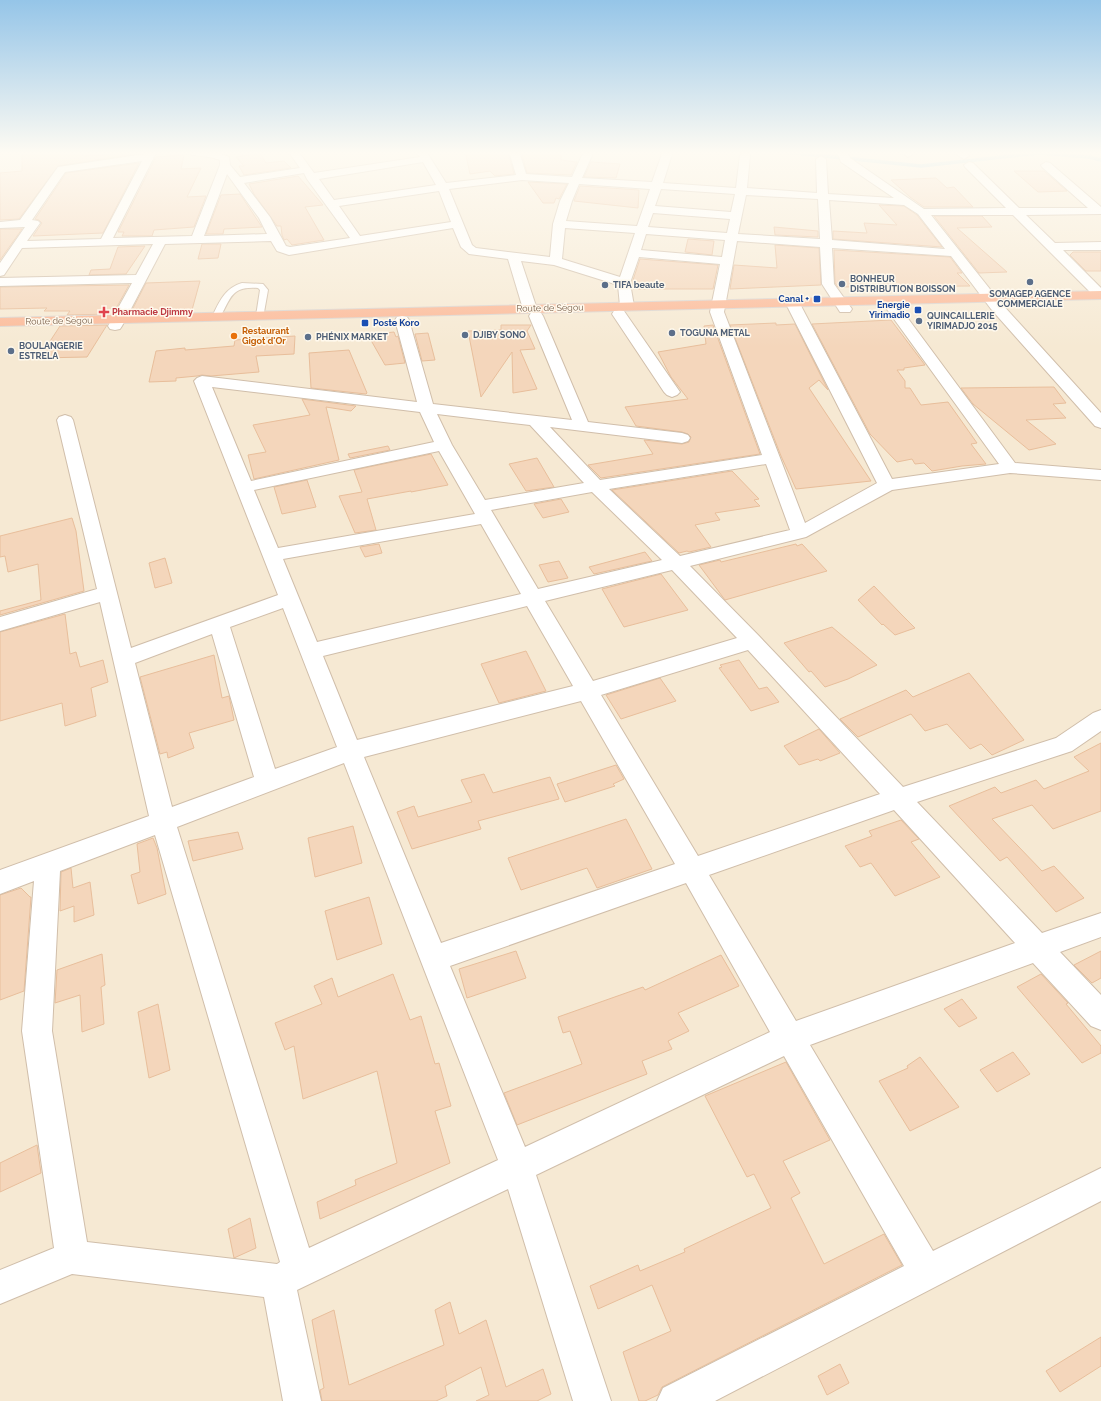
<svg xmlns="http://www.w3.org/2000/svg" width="1101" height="1401" font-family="Raleway,sans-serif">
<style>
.residential{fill:#f6e9d3}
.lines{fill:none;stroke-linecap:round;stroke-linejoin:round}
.stream{stroke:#9ecddb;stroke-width:3.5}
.building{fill:#f4d6bb;stroke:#e8be9b}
.lane-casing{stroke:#d0beaa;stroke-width:2}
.street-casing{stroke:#d0beaa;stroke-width:2}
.highway-casing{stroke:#dcd5cf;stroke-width:2}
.lane{fill:#fff;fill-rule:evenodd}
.street{fill:#fff;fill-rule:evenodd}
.highway{fill:#fbba99;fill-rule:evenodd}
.service-dot{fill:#5c6f8a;stroke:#fff9ed;stroke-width:1.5}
.transit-dot{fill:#1a4fb4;stroke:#fff9ed;stroke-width:1.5}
.health-dot{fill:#e0444e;stroke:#fff9ed;stroke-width:1.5}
.food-dot{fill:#e8710a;stroke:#fff9ed;stroke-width:1.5}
.labels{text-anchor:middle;stroke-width:3;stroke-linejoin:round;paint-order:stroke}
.far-service-label{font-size:9px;font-weight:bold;fill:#4e5e75;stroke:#fff9ed;text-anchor:start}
.far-transit-label{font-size:9px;font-weight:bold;fill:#164399;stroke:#fff9ed;text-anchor:end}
.far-street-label{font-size:9px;fill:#785d48;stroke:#fff9ed}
.far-health-label{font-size:9px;font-weight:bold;fill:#be3a42;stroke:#fff9ed;text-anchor:start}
.far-food-label{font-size:9px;font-weight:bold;fill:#c56008;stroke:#fff9ed;text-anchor:start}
</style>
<rect width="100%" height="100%" fill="#fdf6e5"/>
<path class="residential" d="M0 151H1101V1401H0Z"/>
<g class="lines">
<path class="stream" d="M776 151 921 166 1039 153 1089 157 1101 160"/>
</g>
<path class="building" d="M39 151H82L83 156 130 153 129 155 58 166 19 219 0 220V173L22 171V153Z
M465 151H508L514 174 495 176 490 171 470 174Z
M521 151H561V160L577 162 571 175 527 173Z
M260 153 266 163 284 161 291 168 244 175 239 166H244L236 157Z
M184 155 181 169 201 168 187 197 206 196 194 227 154 230 152 236H122L124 232H118L156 157Z
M591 162 620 164 616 178 584 177Z
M139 163 103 233 33 236 42 223 39 220 35 219 66 173Z
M1014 171H1044L1067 191 1038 192Z
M298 176 323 205 305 207 324 240 292 245 287 239 284 240 282 235 281 226H277L254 194 249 184Z
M936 178 947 188 954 187 973 207H924L910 197 891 180Z
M528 182 567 184 559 199 556 198 554 203H543Z
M580 186 639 190 638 208 574 201Z
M240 194 262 227 224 229 223 234H206L221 195Z
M879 205 904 206 917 215 942 247 833 239V231L867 233 864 223 897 225Z
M934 216H982L992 227 957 228 1007 272 979 273Z
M774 227 818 231V237L775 235Z
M0 229H22L0 260Z
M688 239 714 241 712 255 685 252Z
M202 244H221L218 258 198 259Z
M775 245 819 248 821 285 730 289 734 265 777 268Z
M145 246 126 274 89 275 91 270 110 269 118 247Z
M834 250 950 257 962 273H957L970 286 838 287 835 283Z
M1073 252H1101V271H1086L1070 255Z
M640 259 718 265 713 289H633V280Z
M200 281 192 310 131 312 146 283Z
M129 285 113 314 67 315 70 311H44L47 308 0 309V287Z
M891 320 925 365 904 368V370H897L905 381V388H910L921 405 948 402 977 443 971 444 986 464 962 466 932 471 924 463 915 464 912 459 897 462 870 434 812 324Z
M776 323V325L795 324 828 390 819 380 809 388 871 481 796 489 781 456 730 325Z
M107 325 87 357 39 358 60 326Z
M501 325H531L527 331 535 349 520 350 537 389 513 393 512 352 481 397 468 331 501 330Z
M713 325 760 454 601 478 588 465 653 454 644 440 682 444 689 442 691 437 688 434 682 432 636 426 625 407 688 399 671 377 658 352 706 344 704 326Z
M394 332 396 337 398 336 405 363 385 365 368 335Z
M428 333 435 360 422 361 415 334Z
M295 336 294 354 256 356 259 372 211 376 202 375 197 376 176 378V381L149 382 156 351 185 348V350L234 346 235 340Z
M349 350 367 393 366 394 311 388 309 353Z
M1054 387 1066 403 1053 404 1066 418 1026 420 1056 444 1029 450 973 404 961 388Z
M302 399 356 406 351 411 326 407 339 460 254 479 248 455 266 452 253 425 310 415Z
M388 446 390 450 350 458 348 454Z
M431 454 448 485 411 492V491L367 499 376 530 355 533 339 496 362 492 354 470Z
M537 458 554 487 526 491 509 464Z
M732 471 759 499 754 500 760 506 715 513 720 520 695 525 711 547 689 552 687 551 679 553 612 490Z
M307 480 316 507 282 514 274 487Z
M561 499 569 512 543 518 534 504Z
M72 518 76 531 84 591 0 615V611L41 600 38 564 8 572 5 556 0 557V536Z
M379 544 382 553 365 557 360 547Z
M796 544 797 546 802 544 827 571 725 600 699 565 720 560 721 562Z
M645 552 652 561 594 574 589 567Z
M165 558 172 583 155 588 149 563Z
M559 561 568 578 548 582 539 565Z
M661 574 688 610 624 627 602 589Z
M874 586 901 614 915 628 895 635 883 624 882 625 858 600Z
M65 614 70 654 76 652 80 667 103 660 108 682 91 688 96 716 65 726 62 703 0 721V632Z
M832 627 877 665 848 679 825 687 811 671 809 672 784 643Z
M526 651 546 691 499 703 481 664Z
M214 655 222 698 229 696 234 720 189 733 194 748 168 758 167 752 160 754 140 677Z
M739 660 759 689 767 687 779 702 751 711 719 668 722 667 720 665Z
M969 673 1024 740 992 755 981 744 970 749 947 724 925 731 911 714 858 737 840 719 906 690 913 697Z
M660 678 676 701 621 719 606 695Z
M819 729 840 753 820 761 818 759 799 765 784 746Z
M1101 743V811L1053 829 1032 805 992 819 1042 871 1054 866 1084 898 1056 912 1007 857 1000 861 949 806 995 787 1001 793 1036 780 1044 789 1089 771 1074 757Z
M616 765 624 779 613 784 615 786 565 802 557 784Z
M484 774 493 793 550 777 559 799 478 821 481 829 412 849 397 812 414 806 418 817 472 802 461 780Z
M626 819 652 869 597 888 587 868 521 890 508 858Z
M901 820 919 839 911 842 940 877 895 896 871 863 860 867 845 846 872 836 869 831Z
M353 826 362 863 315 877 308 838Z
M238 832 243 849 193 861 188 841Z
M153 838 157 848 166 894 138 904 131 875 140 872 137 844Z
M71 868 73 888 90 882 94 915 74 922V906L60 911 61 872Z
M21 888 30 897H31L24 991 0 1000V895Z
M369 897 382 944 337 960 325 911Z
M516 951 526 978 467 998 459 969Z
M1101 951V978L1092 983 1074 965Z
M102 954 105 985 101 987 104 1024 82 1032 80 995 55 1003 57 970Z
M721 955 739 986 678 1013 689 1031 668 1041 672 1049 642 1061 647 1074 517 1125 504 1093 582 1064 570 1031 563 1033 558 1017 643 987 645 990Z
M393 974 410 1020 421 1016 435 1064 439 1063 451 1106 435 1111 450 1163 320 1219 317 1202 356 1185 355 1180 397 1163 377 1071 303 1099 294 1046 285 1050 275 1023 322 1004 314 986 332 978 338 997Z
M1041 974 1068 1003 1066 1004 1101 1046V1053L1082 1063 1017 987Z
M962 999 977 1018 959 1027 944 1009Z
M158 1004 170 1070 149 1078 138 1012Z
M1013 1052 1030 1074 997 1092 980 1070Z
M920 1057 959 1107 910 1131 879 1081 908 1068 907 1066Z
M786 1062 830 1140 783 1161 800 1193 791 1198 824 1264 884 1234 902 1265 662 1387 658 1395 645 1401H639L623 1352 671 1331 652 1285 598 1309 590 1286 638 1265 640 1271 685 1252 684 1249 771 1208 754 1174 747 1177 705 1096Z
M37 1145 41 1173 0 1192V1163Z
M250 1218 256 1248 234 1258 228 1229Z
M450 1302 459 1334 486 1320 506 1387 543 1369 551 1394 537 1401H476L489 1395 481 1367 445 1386 447 1396 436 1401H322L320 1390 324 1388 312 1320 334 1310 349 1385 444 1345 435 1310Z
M1101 1337V1366L1060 1392 1046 1371Z
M840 1364 849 1383 827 1395 818 1376Z"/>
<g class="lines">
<defs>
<path id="lane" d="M242 283 263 284 268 290 263 318H260L256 316 260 290 258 288C230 286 231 299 219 319H213L212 317C219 302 225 288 242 283Z"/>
<path id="street" d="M147 151H157L113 238 192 236 220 165V160C209 155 185 156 179 151 196 151 213 149 229 157L230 165 240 177 300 168 288 151H298L314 173 420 157 416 151H426L446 183 516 175 509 151H519L526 174 572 177 584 151H594L582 178 652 182 663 151H673L663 183 736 188 740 155 745 152 750 155 747 188 817 193 816 159 821 156 826 159 828 194 894 198 841 162 837 151H847L850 158 924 209 1006 208 965 167 964 165 969 162 973 163 1019 208H1088L1042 167 1041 165 1046 162 1050 163 1101 207V214L1026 215 1055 243 1101 242V250H1063L1101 288V299L1096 298 1013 215H931L1001 303 1101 413V428L1095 426 991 309 951 256 832 248 834 284 852 309 850 312H840L822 284 820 247 737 241 724 312 805 523 877 483 785 302 787 299H797L799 302 892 479 999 464 886 308 888 305H898L1015 463 1101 470V480L1010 473 892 490 806 537 690 566 759 636 903 787 1056 738 1093 713 1101 710V731L1072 751 917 802 1042 933 1101 913V937L1060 952 1101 995V1030L1091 1026 1033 963 810 1045 933 1251 1101 1168V1201L715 1401H657L663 1388 904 1266 784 1056 536 1175 611 1401H573L508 1189 297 1290 321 1401H283L264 1297 72 1274 0 1304V1270L54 1248 22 1031 34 881 0 894V870L149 816 100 602 0 631V617L97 589 57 420 59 417 65 415 71 417 73 420 131 648 278 595 194 381 197 378 202 376 417 402 395 320 397 317 402 316 407 317 409 320 433 404 572 420 529 316 531 313H541L543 316 588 422 682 433 688 435 690 438 688 441 682 443 550 427 600 480 762 455 710 312 720 264 639 257 630 283 634 306 632 309H622L620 306 618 285 554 265 521 261 537 309 535 312H525L523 309 508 259 469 254 461 247 453 228 289 255 277 251 271 241 165 244 122 326 120 329 115 330 110 329 108 326 132 283 0 286V278L136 275 153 244 22 248 4 275 0 276V263L25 227 0 228V222L20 220 58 167 145 154ZM142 161 101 239 27 241 40 223 38 221 32 220 65 172ZM423 162 436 185 334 200 319 179ZM304 173 307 179 350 238 290 247 286 246 270 217 244 183ZM227 174 259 218 267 234 204 236ZM522 180 569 183 560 201 553 224 550 257 476 248 472 245 449 189ZM579 184 650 189 637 226 566 221 572 201ZM661 189 735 194 731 212 655 206ZM439 191 451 222 360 236 339 206ZM746 195 818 199 820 239 738 234ZM829 200 904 205 918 214 945 249 832 240ZM653 213 730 219 727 233 648 227ZM565 228 635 233 620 277 562 259ZM646 234 725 240 722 257 641 250ZM212 387 420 412 434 442 251 481ZM437 414 530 425 584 483 485 500 452 445ZM439 451 475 514 278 548 254 490ZM766 464 790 530 680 556 609 489ZM592 492 662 560 538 589 491 510ZM481 524 521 594 317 642 283 559ZM672 570 737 638 593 681 545 601ZM527 606 573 686 357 740 323 656ZM283 608 337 747 275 769 230 627ZM212 634 254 777 172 807 135 663ZM748 650 880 794 698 856 601 695ZM581 701 675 864 441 943 364 757ZM344 763 498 1160 309 1248 177 827ZM894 810 1015 943 796 1021 709 875ZM155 835 280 1262 277 1264 87 1242 52 1031 60 871ZM686 883 770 1032 525 1147 450 966Z
M899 151H911L913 154 908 157Z
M951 151H963L969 156 964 159Z
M619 310 624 311 680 392 677 395 672 397 667 395 664 392 612 314 614 311Z"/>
<path id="highway" d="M1101 291V299L0 326V318Z"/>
</defs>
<use href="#lane" class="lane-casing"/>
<use href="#street" class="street-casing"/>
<use href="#highway" class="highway-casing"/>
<use href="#lane" class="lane"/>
<use href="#street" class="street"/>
<use href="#highway" class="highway"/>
</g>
<linearGradient id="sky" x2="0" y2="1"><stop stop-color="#95c5e8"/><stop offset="0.44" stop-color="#fefbf3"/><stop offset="1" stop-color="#fefbf3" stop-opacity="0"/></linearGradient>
<rect width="1101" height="347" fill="url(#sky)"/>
<g class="service-dot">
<circle cx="1030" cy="282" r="4"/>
<circle cx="842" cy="284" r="4"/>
<circle cx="605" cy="285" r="4"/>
<circle cx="919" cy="321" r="4"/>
<circle cx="672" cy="333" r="4"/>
<circle cx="465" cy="335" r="4"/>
<circle cx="308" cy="337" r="4"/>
<circle cx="11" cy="351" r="4"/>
</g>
<g class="transit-dot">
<rect x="813" y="295" width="8" height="8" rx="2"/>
<rect x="914" y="306" width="8" height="8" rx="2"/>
<rect x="361" y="319" width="8" height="8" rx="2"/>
</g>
<path class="health-dot" d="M102 306h4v4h4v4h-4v4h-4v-4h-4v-4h4z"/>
<circle class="food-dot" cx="234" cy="336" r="4"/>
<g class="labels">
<g class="far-service-label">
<text x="850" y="282">BONHEUR<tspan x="850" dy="10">DISTRIBUTION BOISSON</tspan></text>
<text x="613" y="288">TIFA beaute</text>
<text x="1030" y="297" text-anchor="middle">SOMAGEP AGENCE<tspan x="1030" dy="10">COMMERCIALE</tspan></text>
<text x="927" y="319">QUINCAILLERIE<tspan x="927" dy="10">YIRIMADJO 2015</tspan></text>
<text x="680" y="336">TOGUNA METAL</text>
<text x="473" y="338">DJIBY SONO</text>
<text x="316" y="340">PHÉNIX MARKET</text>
<text x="19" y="349">BOULANGERIE<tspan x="19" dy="10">ESTRELA</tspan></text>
</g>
<g class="far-transit-label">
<text x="809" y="302">Canal +</text>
<text x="910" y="308">Energie<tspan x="910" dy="10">Yirimadio</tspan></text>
<text x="373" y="326" text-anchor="start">Poste Koro</text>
</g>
<g class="far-street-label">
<text transform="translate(550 308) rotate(-1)" y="3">Route de Ségou</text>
<text transform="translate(59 321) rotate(-1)" y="3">Route de Ségou</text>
</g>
<g class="far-health-label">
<text x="112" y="315">Pharmacie Djimmy</text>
</g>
<g class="far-food-label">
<text x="242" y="334">Restaurant<tspan x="242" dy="10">Gigot d'Or</tspan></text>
</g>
</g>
</svg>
